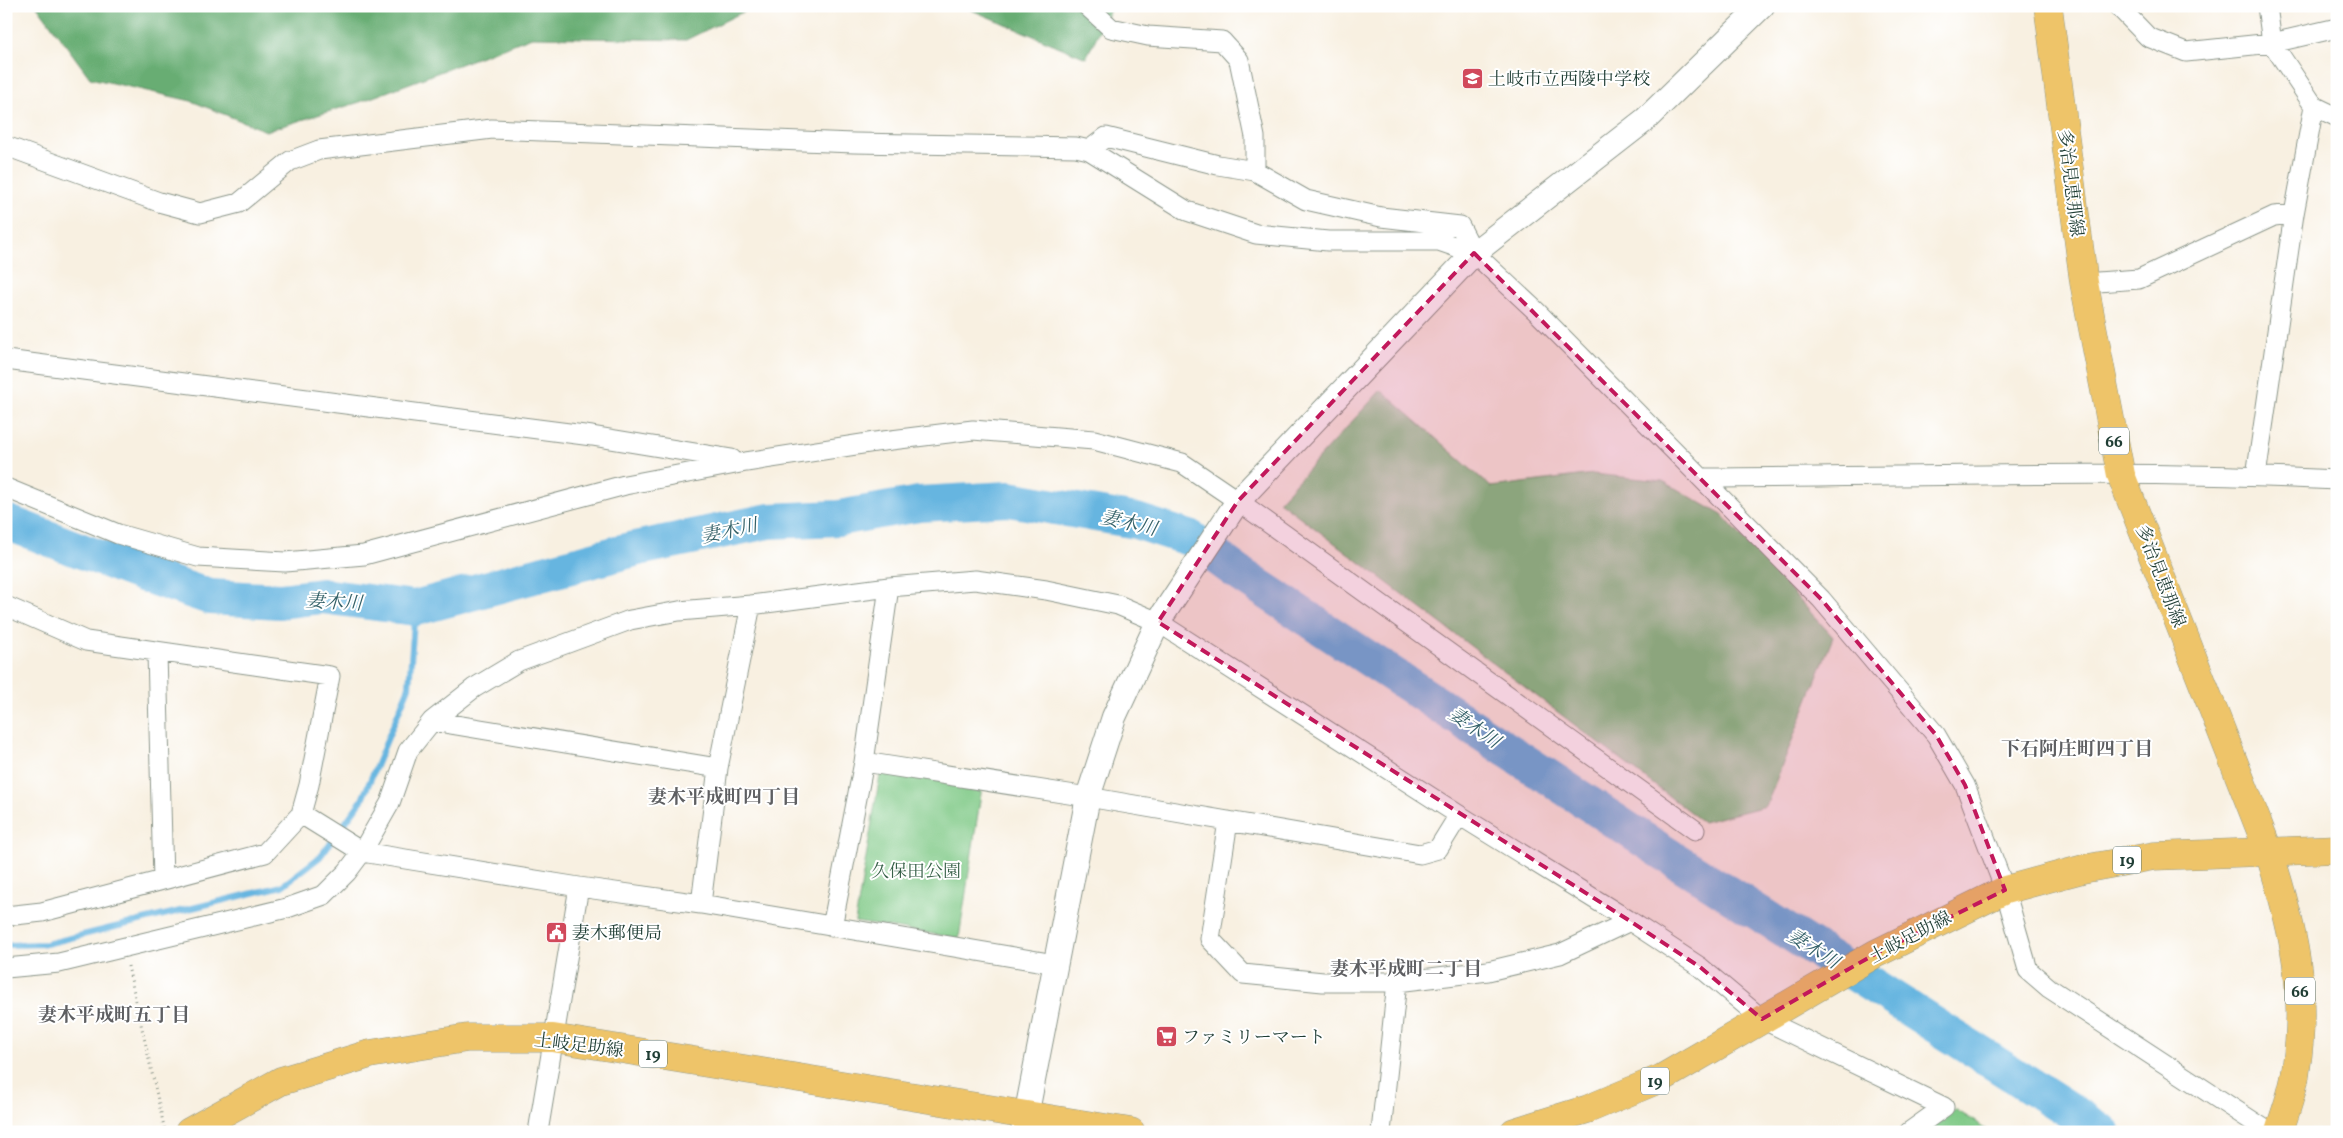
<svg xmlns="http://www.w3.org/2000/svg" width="2343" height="1138" font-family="Vollkorn,'Noto Serif JP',serif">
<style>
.green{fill:#7fc986;stroke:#4f835d}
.forest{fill:#67ad73;stroke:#437554}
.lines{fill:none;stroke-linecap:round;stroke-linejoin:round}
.stream{stroke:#66b5e0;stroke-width:6}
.river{stroke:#66b5e0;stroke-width:36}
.minor-casing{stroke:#8c968a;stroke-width:21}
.tertiary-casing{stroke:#8c968a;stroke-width:26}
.primary-casing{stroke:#8c968a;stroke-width:29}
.path{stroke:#8c968a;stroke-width:3;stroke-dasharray:1 4;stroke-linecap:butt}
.minor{stroke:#fff;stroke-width:19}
.tertiary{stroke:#fff;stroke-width:24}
.primary{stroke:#eec469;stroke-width:28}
.marked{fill:#c2185b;fill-opacity:0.2;stroke:#c2185b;stroke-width:4;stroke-dasharray:10 6;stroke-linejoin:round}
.labels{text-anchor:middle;stroke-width:4;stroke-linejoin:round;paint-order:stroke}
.shield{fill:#fff;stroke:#627771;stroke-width:1}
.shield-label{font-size:16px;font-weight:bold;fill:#1f3d34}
.poi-label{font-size:18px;fill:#1f3d34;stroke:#fff;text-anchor:start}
.street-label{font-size:18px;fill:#1f3d34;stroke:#fff}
.park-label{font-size:18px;fill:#376048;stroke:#fff}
.water-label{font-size:19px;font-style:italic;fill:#346168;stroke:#fff}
.neighbourhood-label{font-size:19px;font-weight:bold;fill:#5e5f62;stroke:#fff}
</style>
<rect width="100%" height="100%" fill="#fff"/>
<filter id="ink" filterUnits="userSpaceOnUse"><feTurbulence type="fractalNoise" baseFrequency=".02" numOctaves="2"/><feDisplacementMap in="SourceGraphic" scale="10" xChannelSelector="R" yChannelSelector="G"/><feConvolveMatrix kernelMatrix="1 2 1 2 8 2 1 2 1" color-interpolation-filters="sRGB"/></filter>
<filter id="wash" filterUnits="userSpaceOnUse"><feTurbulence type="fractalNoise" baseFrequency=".0096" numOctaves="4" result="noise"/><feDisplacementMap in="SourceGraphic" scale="20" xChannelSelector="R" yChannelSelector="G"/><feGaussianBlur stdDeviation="1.12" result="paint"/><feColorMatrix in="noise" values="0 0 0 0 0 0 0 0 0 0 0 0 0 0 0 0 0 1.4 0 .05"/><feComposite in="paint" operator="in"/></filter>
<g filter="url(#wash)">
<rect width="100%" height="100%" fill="#f8f0e1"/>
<path class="green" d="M1381 390 1491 487 1593 474 1663 481 1722 515 1833 637 1766 806 1703 822 1279 501Z
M881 769 982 787 959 938 855 922Z
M1955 1109 1991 1132H1925Z"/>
<path class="forest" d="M37 6H755L686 40 532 37 360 102 266 131 191 101 90 78Z
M962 6H1112L1086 58Z"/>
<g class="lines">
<path class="stream" d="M6 945 46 944 282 886 320 857 362 800 409 687 415 608"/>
<path class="river" d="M6 522 142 574 210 597 280 601 322 596 415 608 634 549 769 521 839 518 919 504 1009 499 1136 521 1192 539 1240 574 1644 840 2103 1132"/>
</g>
</g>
<g filter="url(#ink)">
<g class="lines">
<defs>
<path id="minor" d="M1087 6 1111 28 1148 36 1222 41 1239 60 1255 137V171
M2118 6 2148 37 2186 52 2272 43 2337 28
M2267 6 2272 43 2314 106 2337 117
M6 146 159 202 200 213 239 203 290 161 319 150 492 129 854 143 1076 147 1089 150 1106 137 1218 165 1255 171 1306 200 1381 217 1460 226 1474 253 1536 311 1821 599 1936 735 1965 785 2005 890 2028 970 2049 988 2269 1132
M1089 150 1187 211 1256 234 1328 241H1439L1474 253
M2084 283 2139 279 2274 216 2294 214
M6 360 592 436 732 459
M2256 476 2294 214 2314 106
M1702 478C1913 477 2126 469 2337 480
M6 488 118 534 198 557 285 562 364 555 625 485 746 462 875 442 973 430 1094 440 1182 463 1238 501 1695 830
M6 606 86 641 330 676 309 785 301 814 265 853 42 912 6 916
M157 653 163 880
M432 721 718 768
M864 762 1088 797 1420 854 1438 849 1459 815
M301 814 362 852 579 887 701 904 1055 964
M1228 821 1210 939 1243 974 1323 982H1397L1488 971 1560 954 1630 921
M701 904 718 768 751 605
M832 927 864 762 889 587
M6 968 59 963 287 908 324 895 347 872 362 852 390 803 408 751 432 721 474 688 519 661 630 620 679 611 751 605 889 587 975 580 1046 590 1118 605 1158 622 1459 815 1630 921 1700 967 1762 1019 1944 1107 1909 1132
M538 1132 579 887
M1381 1132 1397 982"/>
<path id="tertiary" d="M1023 1132 1088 797 1114 717 1158 622 1238 501 1474 253 1645 120 1762 6"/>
<path id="primary" d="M2048 6 2084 283 2121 475 2269 852C2293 927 2308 990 2296 1069 2294 1090 2285 1112 2279 1132
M189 1132 281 1081 370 1054 467 1038H553L1131 1132
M1514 1132 1588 1109 1662 1078 1875 954 2005 890 2083 869 2154 856 2337 849"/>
</defs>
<use href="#minor" class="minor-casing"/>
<use href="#tertiary" class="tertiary-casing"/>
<use href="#primary" class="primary-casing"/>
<path class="path" d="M128 966 165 1131"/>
<use href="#minor" class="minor"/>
<use href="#tertiary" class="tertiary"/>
<use href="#primary" class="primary"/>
</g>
</g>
<path class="marked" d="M1474 253 1821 599 1936 735 1965 785 2005 890 1875 954 1762 1019 1700 967 1630 921 1158 622 1238 501Z"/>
<defs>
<symbol id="school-square" viewBox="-11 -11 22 22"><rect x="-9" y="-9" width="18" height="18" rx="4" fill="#d1495b" stroke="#fff"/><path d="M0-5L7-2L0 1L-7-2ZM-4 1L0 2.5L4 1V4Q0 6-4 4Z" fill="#fff"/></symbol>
<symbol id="civic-square" viewBox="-11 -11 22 22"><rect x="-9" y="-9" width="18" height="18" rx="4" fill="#d1495b" stroke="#fff"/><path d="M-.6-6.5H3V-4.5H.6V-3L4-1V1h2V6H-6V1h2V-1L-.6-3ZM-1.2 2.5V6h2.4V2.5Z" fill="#fff"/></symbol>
<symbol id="supermarket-square" viewBox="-11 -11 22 22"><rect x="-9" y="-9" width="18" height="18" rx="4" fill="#d1495b" stroke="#fff"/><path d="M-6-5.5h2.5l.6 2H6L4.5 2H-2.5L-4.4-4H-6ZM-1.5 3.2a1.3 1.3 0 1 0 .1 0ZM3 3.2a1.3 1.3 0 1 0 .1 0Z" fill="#fff"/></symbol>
</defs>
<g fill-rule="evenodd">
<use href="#school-square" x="1460" y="66" width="25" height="25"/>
<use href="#civic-square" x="544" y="920" width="25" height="25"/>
<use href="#supermarket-square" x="1154" y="1024" width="25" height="25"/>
</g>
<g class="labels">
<g class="shield">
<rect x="2099" y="427.5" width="30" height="27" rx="4"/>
<rect x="2113" y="846.5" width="28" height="27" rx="4"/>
<rect x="2285" y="977.5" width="30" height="27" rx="4"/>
<rect x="639" y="1040.5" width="28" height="27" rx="4"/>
<rect x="1641" y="1067.5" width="28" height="27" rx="4"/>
</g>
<g class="shield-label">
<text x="2114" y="447">66</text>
<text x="2127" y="866">19</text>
<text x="2300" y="997">66</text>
<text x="653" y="1060">19</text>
<text x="1655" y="1087">19</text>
</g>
<g class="poi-label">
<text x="1488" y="85">土岐市立西陵中学校</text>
<text x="572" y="939">妻木郵便局</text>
<text x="1182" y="1043">ファミリーマート</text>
</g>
<g class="street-label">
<text transform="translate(2071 183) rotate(83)" y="6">多治見恵那線</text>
<text transform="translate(2161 576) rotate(69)" y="6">多治見恵那線</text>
<text transform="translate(1910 937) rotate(-28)" y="6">土岐足助線</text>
<text transform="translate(579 1045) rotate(7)" y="6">土岐足助線</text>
</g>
<g class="park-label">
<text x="916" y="877">久保田公園</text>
</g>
<g class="water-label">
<text transform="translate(1129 522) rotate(13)" y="7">妻木川</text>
<text transform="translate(729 530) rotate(-12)" y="7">妻木川</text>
<text transform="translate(334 601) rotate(3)" y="7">妻木川</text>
<text transform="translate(1475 727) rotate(34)" y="7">妻木川</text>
<text transform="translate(1814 948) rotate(32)" y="7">妻木川</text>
</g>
<g class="neighbourhood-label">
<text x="2077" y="755">下石阿庄町四丁目</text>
<text x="724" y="803">妻木平成町四丁目</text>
<text x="1406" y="975">妻木平成町二丁目</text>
<text x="114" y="1021">妻木平成町五丁目</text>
</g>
</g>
<rect width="2343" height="1138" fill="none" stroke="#fff" stroke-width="25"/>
</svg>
